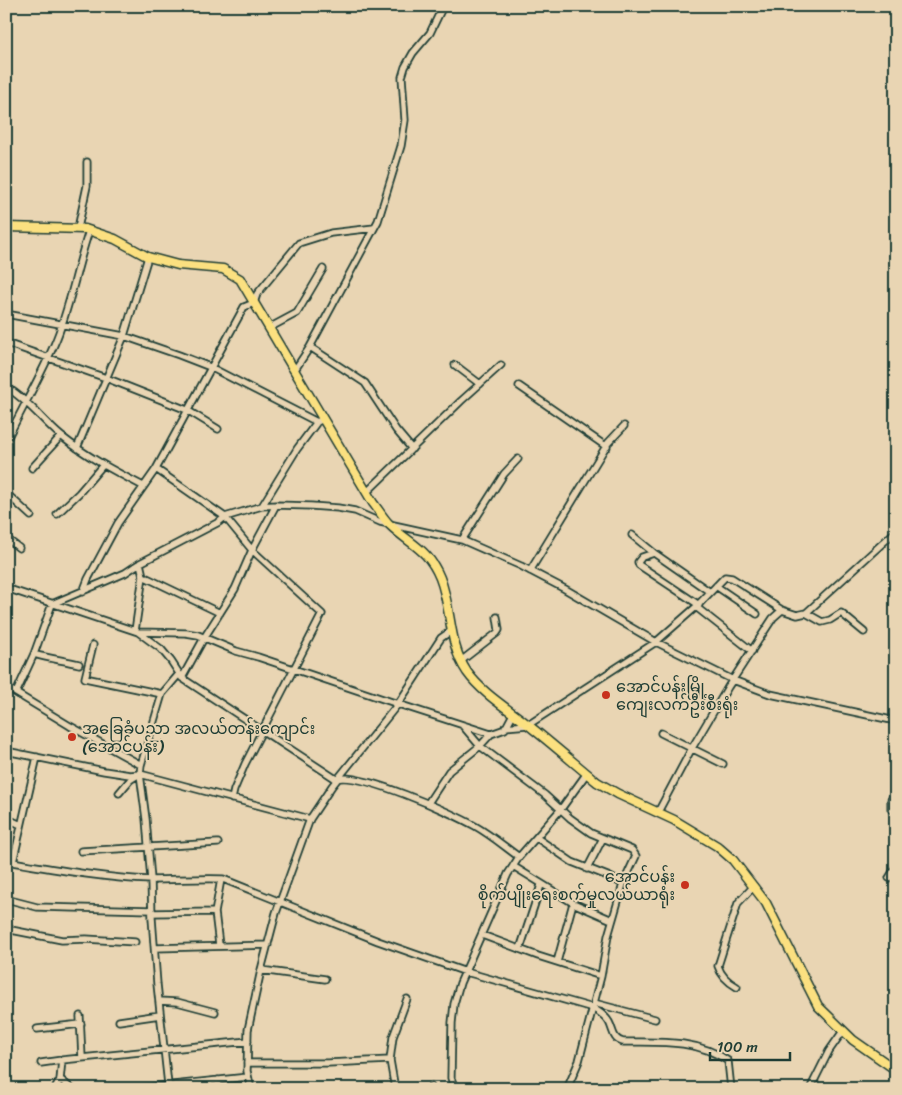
<svg xmlns="http://www.w3.org/2000/svg" width="902" height="1095" font-family="Sriracha,'Noto Sans Myanmar',sans-serif">
<style>
.lines{fill:none;stroke-linecap:round;stroke-linejoin:round}
.minor-casing{stroke:#1f3d34;stroke-width:9}
.major-casing{stroke:#1f3d34;stroke-width:11}
.minor{stroke:#e9d5b3;stroke-width:5.5}
.major{stroke:#fbe080;stroke-width:8}
.poi-dot{fill:#c8321e;stroke:#e9d5b3;stroke-width:2}
.labels{text-anchor:middle;stroke-width:4;stroke-linejoin:round;paint-order:stroke}
.poi-label{font-size:16px;fill:#1f3d34;stroke:#e9d5b3;text-anchor:start}
</style>
<rect width="100%" height="100%" fill="#e9d5b3"/>
<filter id="ink" filterUnits="userSpaceOnUse"><feTurbulence type="fractalNoise" baseFrequency=".02" numOctaves="2"/><feDisplacementMap in="SourceGraphic" scale="10" xChannelSelector="R" yChannelSelector="G"/><feConvolveMatrix kernelMatrix="1 2 1 2 8 2 1 2 1" color-interpolation-filters="sRGB"/></filter>
<g filter="url(#ink)">
<g class="lines">
<defs>
<path id="minor" d="M78 228 87 186V162
M6 314 124 336 179 355 210 367 317 422 323 419
M269 328 297 313 323 269
M6 343 106 378 187 410 218 429
M310 347 365 383 396 430 412 449
M455 365 480 384
M294 371 310 347 378 221 401 146 405 120 402 77 405 67 413 53 430 33 443 6
M519 386 607 447
M6 387C27 399 43 421 61 436 86 456 114 471 143 486
M6 441C22 409 40 377 54 345 70 309 76 269 89 231
M77 448 124 336 148 257
M32 468 61 436
M156 469 225 517 252 550 322 614 245 764 234 790 232 799
M367 492 461 401 501 365
M6 493 31 516
M262 506 297 449 317 422
M57 514 79 493 103 465
M632 535 654 553 710 592
M6 538 19 548
M462 540 504 474 518 459
M654 553 642 557 638 562 639 565 699 605
M530 571 608 443 624 426
M143 576 220 613
M716 586 757 614
M6 588 138 632 186 633 198 635 236 651 258 657 398 704 491 734 505 729 513 714
M83 592 88 579 118 523 156 469 244 307 254 303 257 294 299 243 331 233 374 228
M696 607 752 651
M806 613 822 622 830 620 841 613 864 632
M135 631 143 576 140 563
M138 632 161 649 171 661 182 678 336 779C358 771 453 813 475 826 491 835 505 847 519 857
M93 645 85 678 162 694
M34 654C49 659 64 660 79 664
M461 661 497 633 499 630 497 617
M182 678 204 638 235 589 252 550 276 505
M6 687 70 726 141 765
M16 693 34 654 52 604 125 573 140 563 219 522 225 517 262 506 276 505 311 506 338 508 355 511 380 522 462 540 521 566 565 589 656 642 733 680 770 694 896 721
M463 726 480 746 545 795 570 818 591 833 632 850 636 856 623 884 608 936 601 976 579 1061 567 1089
M505 727 528 725 656 642 696 607 725 577 732 578 782 610
M661 733 723 764
M6 751 104 771 130 775 140 774 310 819
M896 792 891 800V809L896 812
M119 793 130 780 138 775
M428 803 449 771 480 746 491 734
M658 812 692 748 728 687 773 618 782 610 797 615 806 613 896 531
M6 818 21 825
M537 838 572 862 610 877 623 884
M81 851 218 843
M6 861C54 869 102 878 151 880 175 880 199 878 223 879L378 941 466 972 593 1008C599 1012 605 1015 609 1022 614 1031 612 1039 623 1042 658 1042 698 1039 728 1061L731 1089
M13 862 37 757
M513 866 573 903 612 920
M587 869 603 838
M889 878 896 867
M6 899 37 907 152 910
M152 913 215 912 219 945
M215 913 221 879
M6 929 62 940 86 939 135 942
M482 935 538 956 601 976
M155 948 268 945
M520 949 541 885
M557 962 573 903
M261 970 325 979
M737 987C728 982 721 976 718 966L738 903 754 886
M159 1001 177 1002 215 1012
M594 1003 655 1019
M80 1016 82 1058
M119 1021 160 1015
M37 1029 81 1024
M41 1063 62 1060
M247 1063H328L390 1060
M60 1079 72 1089
M218 1080 219 1089
M168 1085 157 984 152 918 151 880 146 819 140 774 141 765 162 694 179 674
M431 1087V1089
M55 1089 60 1080 62 1060 248 1041
M135 1089 248 1077
M251 1089 247 1071 248 1030 261 970 276 913 310 819 332 786 398 704 441 638 451 631
M395 1089 390 1060 393 1037 407 999
M455 1089 451 1078 452 1023 454 1004 460 983 508 874 519 857 561 809 587 773
M810 1089 829 1051 843 1031"/>
<path id="major" d="M6 227 85 229 115 239 148 257 178 265 223 269 240 279 373 503C378 509 383 518 389 524 409 544 428 548 440 578 452 608 448 644 467 672 482 693 507 708 527 724 551 743 574 763 597 782L618 794 674 820 717 846 733 860 766 903 818 1006 853 1040 896 1070"/>
</defs>
<use href="#minor" class="minor-casing"/>
<use href="#major" class="major-casing"/>
<use href="#minor" class="minor"/>
<use href="#major" class="major"/>
</g>
</g>
<g class="poi-dot">
<circle cx="606" cy="695" r="5"/>
<circle cx="72" cy="737" r="5"/>
<circle cx="685" cy="885" r="5"/>
</g>
<g class="labels">
<g class="poi-label">
<text x="616" y="692">အောင်ပန်းမြို့<tspan x="616" dy="18">ကျေးလက်ဦးစီးရုံး</tspan></text>
<text x="82" y="734">အခြေခံပညာ အလယ်တန်းကျောင်း<tspan x="82" dy="18">(အောင်ပန်း)</tspan></text>
<text x="675" y="882" text-anchor="end">အောင်ပန်း<tspan x="675" dy="18">စိုက်ပျိုးရေးစက်မှုလယ်ယာရုံး</tspan></text>
</g>
</g>
<rect width="902" height="1095" fill="none" stroke="#e9d5b3" stroke-width="25"/>
<rect x="12" y="12" width="877" height="1070" fill="none" stroke="#1f3d34" stroke-width="2" filter="url(#ink)"/>
<path d="M710 1052v8h80v-8" fill="none" stroke="#1f3d34" stroke-width="2.5"/>
<text x="717" y="1052" font-size="15" fill="#1f3d34" stroke="#e9d5b3" stroke-width="4" paint-order="stroke">100 m</text>
</svg>
